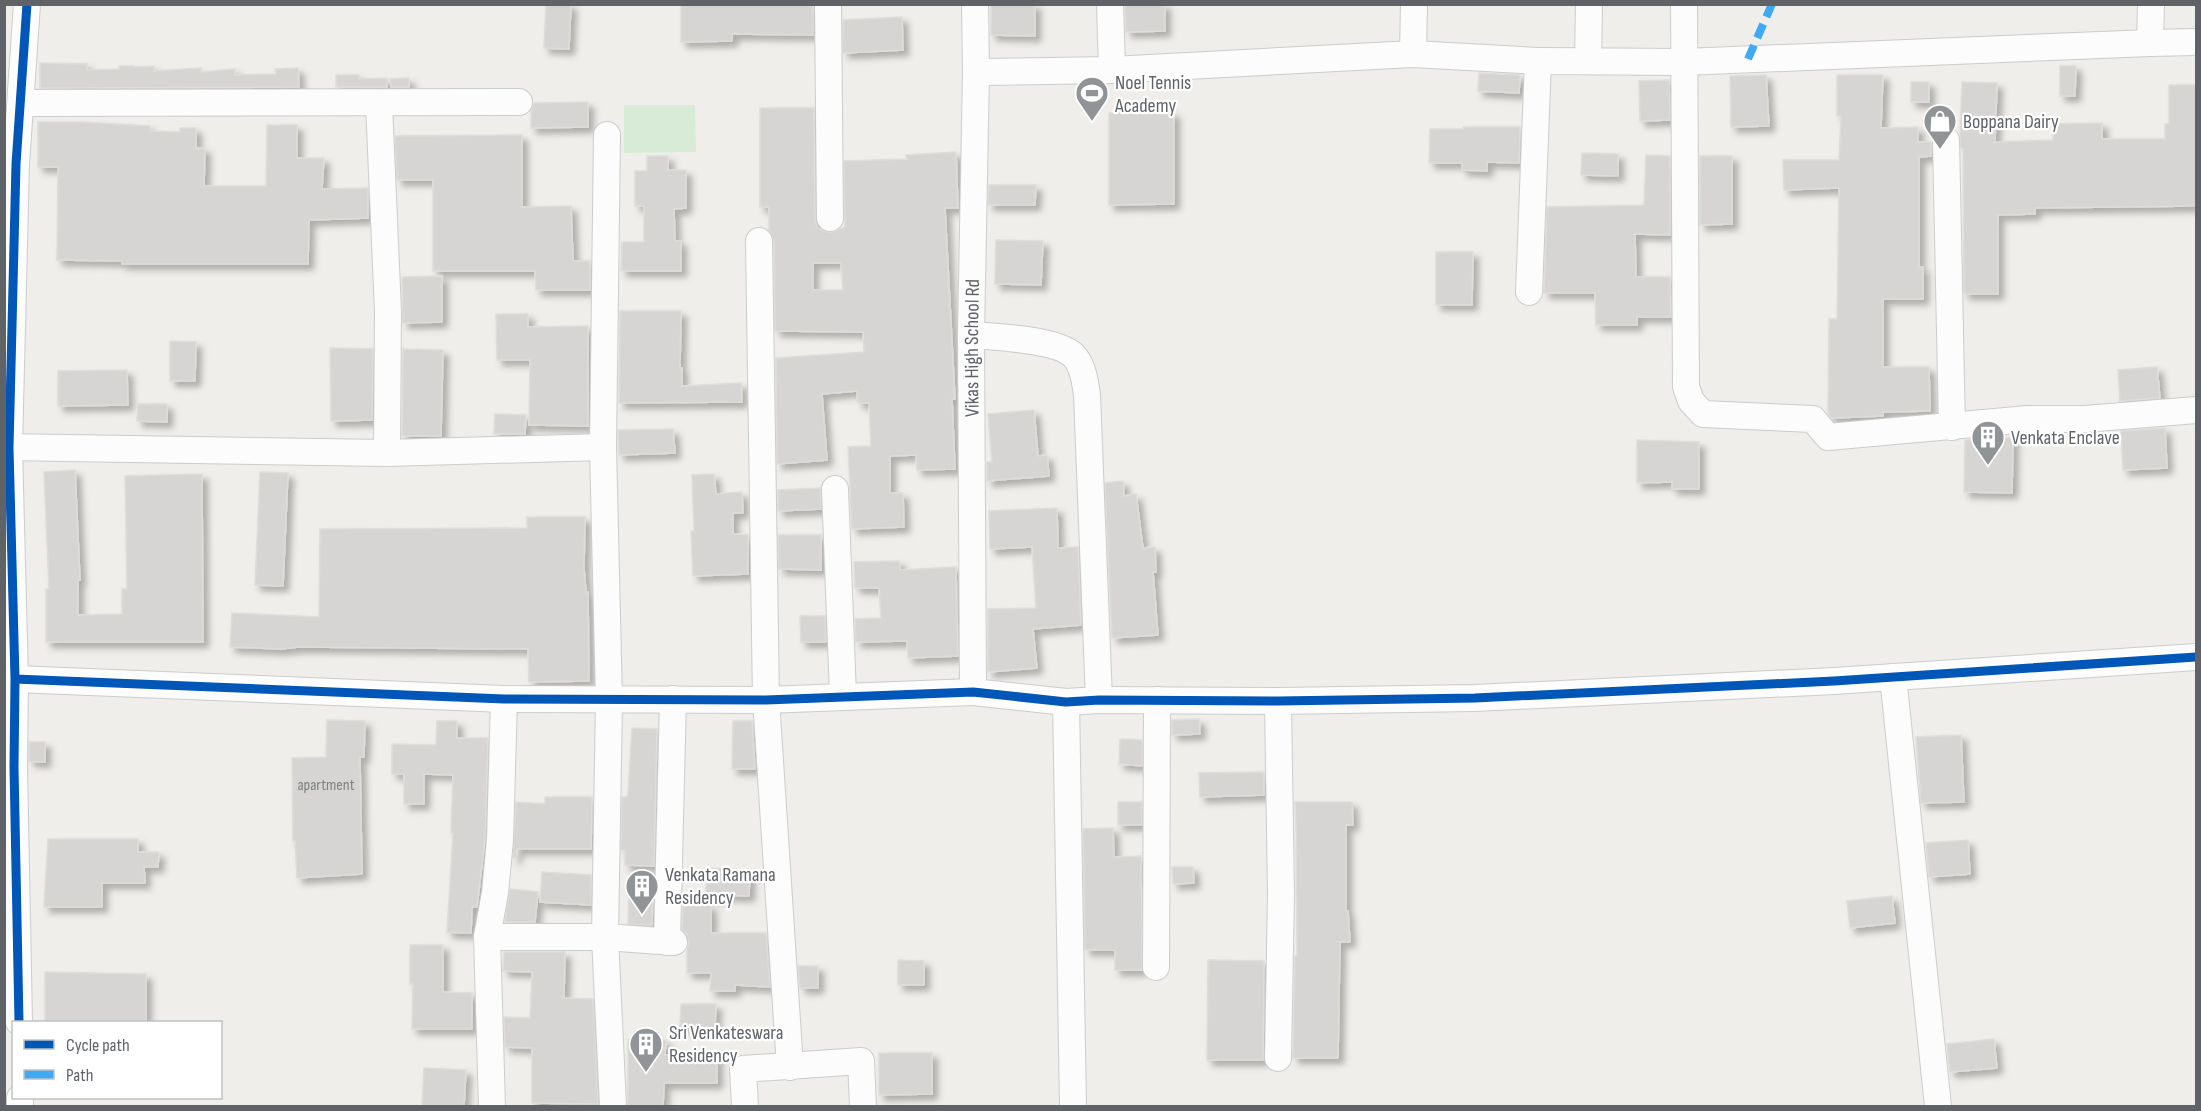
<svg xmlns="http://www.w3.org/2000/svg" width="2201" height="1111" font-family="'Sofia Sans Condensed',sans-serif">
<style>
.green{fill:#d8ebd6}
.building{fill:#d6d5d3;stroke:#deddd9;stroke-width:1.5;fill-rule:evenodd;filter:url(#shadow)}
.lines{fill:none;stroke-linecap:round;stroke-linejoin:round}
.minor-casing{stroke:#cbcccc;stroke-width:28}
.minor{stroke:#fdfcfc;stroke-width:26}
.quiet{stroke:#3fa9f5;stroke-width:8;stroke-dasharray:15 8;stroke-linecap:butt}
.cycleway-casing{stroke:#fff;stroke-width:13}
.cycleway{stroke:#0057b8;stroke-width:9}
.labels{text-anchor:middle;stroke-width:4.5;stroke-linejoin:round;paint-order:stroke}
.number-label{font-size:16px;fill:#7e8184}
.poi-label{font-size:20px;fill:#5f6368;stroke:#fff;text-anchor:start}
.street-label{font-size:20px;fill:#5f6368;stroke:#fff}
</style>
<defs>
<filter id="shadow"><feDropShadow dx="5.5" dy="5.5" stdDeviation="3" flood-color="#0004"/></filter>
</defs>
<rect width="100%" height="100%" fill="#efeeea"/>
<path class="green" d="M624 105H695L696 152 624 153Z"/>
<path class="building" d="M546 4H571L569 49 544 48Z
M681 4H813V35L732 34V41L681 42Z
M991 4H1035V36L991 35Z
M1125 4H1165V31L1126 32Z
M902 17 903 50 843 53V20Z
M40 63 87 64V70L119 69V66H134V67L154 66V71L201 68V72L235 69V75L276 74 275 69 298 68 299 87 40 88Z
M2060 66H2076L2075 96H2060Z
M1479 73 1520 75 1519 93 1478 91Z
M336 75H359V79L387 78V87H336Z
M1766 75 1769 126 1731 127 1730 76Z
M1837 75H1883L1881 128 1918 127V142H1931V156L1919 157V267H1923V299H1883V367H1929L1930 411 1883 412V416L1832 418 1828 414 1829 319H1837L1839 188 1784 190 1783 160H1839L1841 116H1837Z
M409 78V87H391L390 79Z
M1669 80 1670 120 1640 121 1639 81Z
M1911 82H1929V102H1911Z
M1962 82 1997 83 1995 142 2053 140V124L2102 123V139H2165V124H2169V85H2196V206L2035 208V214L1998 215V294H1964L1963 148H1961L1960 136Z
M588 102V127L531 128V111L534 103Z
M760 108H814L815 218 817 228 830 233 845 227 844 161 907 159 906 155 956 152 958 208H945L955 399H952L955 469 917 470 916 455 890 456V493H903L904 527 852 529 848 447 871 446 869 403H858L857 391 822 394 827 460 777 464 776 358 864 352 863 332 775 331 774 241 769 230V207H760ZM813 263H841L843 290H813Z
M1174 112V204L1109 205V113Z
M38 122H83L150 126V131L180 132V128H196V148H205L204 186H266L267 125H297V158H324L322 189 368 188V218L309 220 308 264H122V261L57 260 58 167H38Z
M1463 127H1520L1519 163 1487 162V171L1462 170V163H1429L1430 129H1463Z
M522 135V207L571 206 573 261H590V290H536L535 271H433V180H397L395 136Z
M1582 153 1618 154V176L1581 175Z
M1646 155 1670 156V235L1635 234 1636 277H1670L1671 317H1637V325H1596L1595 293H1544L1547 207 1644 205Z
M647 156H668V170H686V208L674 209 675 241H681V271H621L622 242H644V206H635V171H647Z
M1700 156H1732V224L1700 225Z
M989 185H1036L1035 205H988Z
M996 240 1043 241 1041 285 995 284Z
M1436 252H1473L1472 305H1436Z
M442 276V322L403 323 402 277Z
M620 311H681L680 368H682V386L741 383 742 402 619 403Z
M496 314H528V327L588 326V426L529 425 530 360H497Z
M170 341 196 342 195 381H170Z
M330 348 373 349 372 420 331 421Z
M403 349 443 350 441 436H402Z
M2157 367 2160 398 2120 401 2118 370Z
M127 370 128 405 58 406V371Z
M138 404H167V422L137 421Z
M1034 410 1038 456 1047 455 1049 476 987 481V462H992L988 414Z
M495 414 526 415 525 434H494Z
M2165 428 2167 468 2123 470 2121 431Z
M673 429 675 453 619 455 618 430Z
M2013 437 2012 493 1964 492 1965 440Z
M1637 440 1699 442V489H1672V482L1637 483Z
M75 470 80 580H78V615L122 614V589H127L125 476 202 474 203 642H46V589H49L44 472Z
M260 472 288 473 283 586 255 585Z
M714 474 716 494 742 492 743 513H733V534L748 535V574L693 576 691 531H694L692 475Z
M1123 481 1124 496 1136 494 1143 548 1155 547 1156 572H1153L1158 635 1112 638 1105 483Z
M820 488 821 509 778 511V490Z
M1057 508 1058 548 1078 547 1081 625 1033 629 1037 668 988 672V609L1036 608 1032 547 990 549 989 511Z
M527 517H585L584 568 586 592H588L589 681 529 682 528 649 299 647 281 649 230 647 232 613 319 617 320 529 527 528Z
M778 535H821V570L779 569Z
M900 561V570L956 567 958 656 908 658 907 641 856 642 855 619 881 618 879 588H855L854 562Z
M800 616H825L826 642H801Z
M1199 719 1200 734 1172 735V720Z
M327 720 365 721 364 757H360L362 874 297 878 295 841H293L292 758 326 757Z
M437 721H457V738H488L485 839 477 907H472L471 933 447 932 453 833 451 832 453 775 424 774V804H404V774H392V744L436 745Z
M733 721H752L755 769H732Z
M632 728 657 729 654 866 625 865V850H621L622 797H627L628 793Z
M1961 735 1964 802 1921 803 1916 737Z
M1120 739 1142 740V766L1119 764Z
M29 742H45V762L29 761Z
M1264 772V795L1200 797 1199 773Z
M545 797H592L591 849H517L516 858H513L516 802 545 804Z
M1118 802H1142V825H1118Z
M1295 802H1352L1353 825H1346V911H1348L1350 942H1340L1338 1058H1293L1295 956H1297L1296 826Z
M1113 828 1114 857 1141 856 1142 970H1115V950H1085L1083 829Z
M48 839H138V852H159L158 867H144L145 883H102V907H44Z
M1968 840 1970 874 1929 877 1926 843Z
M1172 867H1193L1194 883 1173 884Z
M708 868 750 871 749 896 720 895V898L705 897Z
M542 872 591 875V905L540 902Z
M510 889 538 892 535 922H505Z
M629 894 653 895 652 925 628 924Z
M1892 896 1895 923 1850 928 1847 901Z
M711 905V933H766L770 987 735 985V991H710L711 973H687V950L689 942 687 935 682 930 683 906Z
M410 945H443V992L472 993V1029H412L413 984H410Z
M504 952H565L564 998 593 999 598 1104 532 1103V1048L505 1047 504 1017 530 1018 532 972 503 971Z
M898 960 924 961V985H898Z
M1208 960 1264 961 1263 1060H1207Z
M798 966H818V988H800Z
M45 972 146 974V1023H45Z
M681 1004H716L715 1028 680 1027Z
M1994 1039 1997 1068 1950 1072 1947 1044Z
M628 1040H666L665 1055H717V1083H664L663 1107H628Z
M879 1053H932V1094L879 1095Z
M424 1068 466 1070 464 1107H422Z"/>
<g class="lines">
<defs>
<g id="minor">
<path d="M828 4 830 218"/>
<path d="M1684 4 1686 387 1691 401 1703 414 1813 419 1828 437 2028 419H2085L2196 410"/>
<path d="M2151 4 2150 43 2196 42"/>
<path d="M1413 54 1414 4"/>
<path d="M1588 60 1589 4"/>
<path d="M1112 70 1413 54 1538 61"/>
<path d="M976 72 1112 70 1110 4"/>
<path d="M21 103 519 102"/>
<path d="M379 104 388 312 387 453"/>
<path d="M607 135 603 447 609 701 605 937 613 1106"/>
<path d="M1946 140 1952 427"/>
<path d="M759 241 766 700 790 1067"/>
<path d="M1529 292 1538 61 1684 62 2150 43"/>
<path d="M971 335C996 337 1056 339 1073 355 1083 365 1085 381 1087 395L1099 700"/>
<path d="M4 447 387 453 603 447"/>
<path d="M835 489 843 695"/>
<path d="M1893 677 1938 1106"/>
<path d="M15 679 504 699 766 700 973 692 1066 702 1099 700 1278 701 1475 698 1834 681 2196 657"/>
<path id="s1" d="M973 692 971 335 976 72 975 4"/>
<path d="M1066 702 1073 1106"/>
<path d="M487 937H605L674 942"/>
<path d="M667 942 673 699"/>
<path d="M1156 967 1157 700"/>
<path d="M19 1022 14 767 15 679 9 448 16 164 27 4"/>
<path d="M1278 1058 1281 894 1278 701"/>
<path d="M20 1098V1106"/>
<path d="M492 1106 487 937 495 893 500 840 504 699"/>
<path d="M745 1106 743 1069 861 1061 863 1106"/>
</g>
</defs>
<use href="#minor" class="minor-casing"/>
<use href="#minor" class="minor"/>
<path class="quiet" d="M1748 59 1772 4"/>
<defs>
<path id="cycleway" d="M15 679 504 699 766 700 973 692 1066 702 1099 700 1278 701 1475 698 1834 681 2196 657
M19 1022 14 767 15 679 9 448 16 164 27 4"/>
</defs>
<use href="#cycleway" class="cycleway-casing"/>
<use href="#cycleway" class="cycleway"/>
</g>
<defs>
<symbol id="stadium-pin" viewBox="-11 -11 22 30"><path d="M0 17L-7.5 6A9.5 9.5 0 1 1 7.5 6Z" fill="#919496" stroke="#fff"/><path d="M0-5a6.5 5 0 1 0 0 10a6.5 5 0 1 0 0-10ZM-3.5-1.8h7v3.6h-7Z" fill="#fff"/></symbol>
<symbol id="shop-pin" viewBox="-11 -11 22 30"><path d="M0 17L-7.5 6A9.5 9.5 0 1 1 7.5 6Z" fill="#919496" stroke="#fff"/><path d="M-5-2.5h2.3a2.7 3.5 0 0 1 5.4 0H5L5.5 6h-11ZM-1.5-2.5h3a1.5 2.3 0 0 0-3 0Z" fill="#fff"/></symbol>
<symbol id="building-pin" viewBox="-11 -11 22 30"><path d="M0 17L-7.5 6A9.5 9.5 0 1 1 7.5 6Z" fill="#919496" stroke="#fff"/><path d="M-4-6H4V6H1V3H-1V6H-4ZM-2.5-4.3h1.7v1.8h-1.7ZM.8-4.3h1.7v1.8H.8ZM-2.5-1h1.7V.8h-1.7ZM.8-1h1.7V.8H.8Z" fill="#fff"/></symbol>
</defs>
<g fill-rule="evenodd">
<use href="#stadium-pin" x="1073" y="74" width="38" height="52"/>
<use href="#shop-pin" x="1921" y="102" width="38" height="52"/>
<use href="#building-pin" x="1969" y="418" width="38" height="52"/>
<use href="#building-pin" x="623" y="867" width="38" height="52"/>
<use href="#building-pin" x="627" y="1025" width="38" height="52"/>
</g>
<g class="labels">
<g class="number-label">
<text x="326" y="790">apartment</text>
</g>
<g class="poi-label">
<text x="1115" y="89">Noel Tennis<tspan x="1115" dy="23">Academy</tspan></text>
<text x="1963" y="128">Boppana Dairy</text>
<text x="2011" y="444">Venkata Enclave</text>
<text x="665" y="881">Venkata Ramana<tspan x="665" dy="23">Residency</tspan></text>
<text x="669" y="1039">Sri Venkateswara<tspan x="669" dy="23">Residency</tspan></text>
</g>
<g class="street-label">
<text dy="7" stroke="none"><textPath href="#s1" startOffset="344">Vikas High School Rd</textPath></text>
</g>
</g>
<rect width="2201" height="1111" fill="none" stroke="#5f6368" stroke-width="12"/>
<rect x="12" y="1021" width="210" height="78" fill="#ffffff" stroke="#bfc1c3" stroke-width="1.5"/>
<rect x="24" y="1040" width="30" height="9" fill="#0057b8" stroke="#bfc1c3" stroke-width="1.5"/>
<text x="66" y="1051" font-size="18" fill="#5f6368">Cycle path</text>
<rect x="24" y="1070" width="30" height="9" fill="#3fa9f5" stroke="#bfc1c3" stroke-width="1.5"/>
<text x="66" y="1081" font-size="18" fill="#5f6368">Path</text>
</svg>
